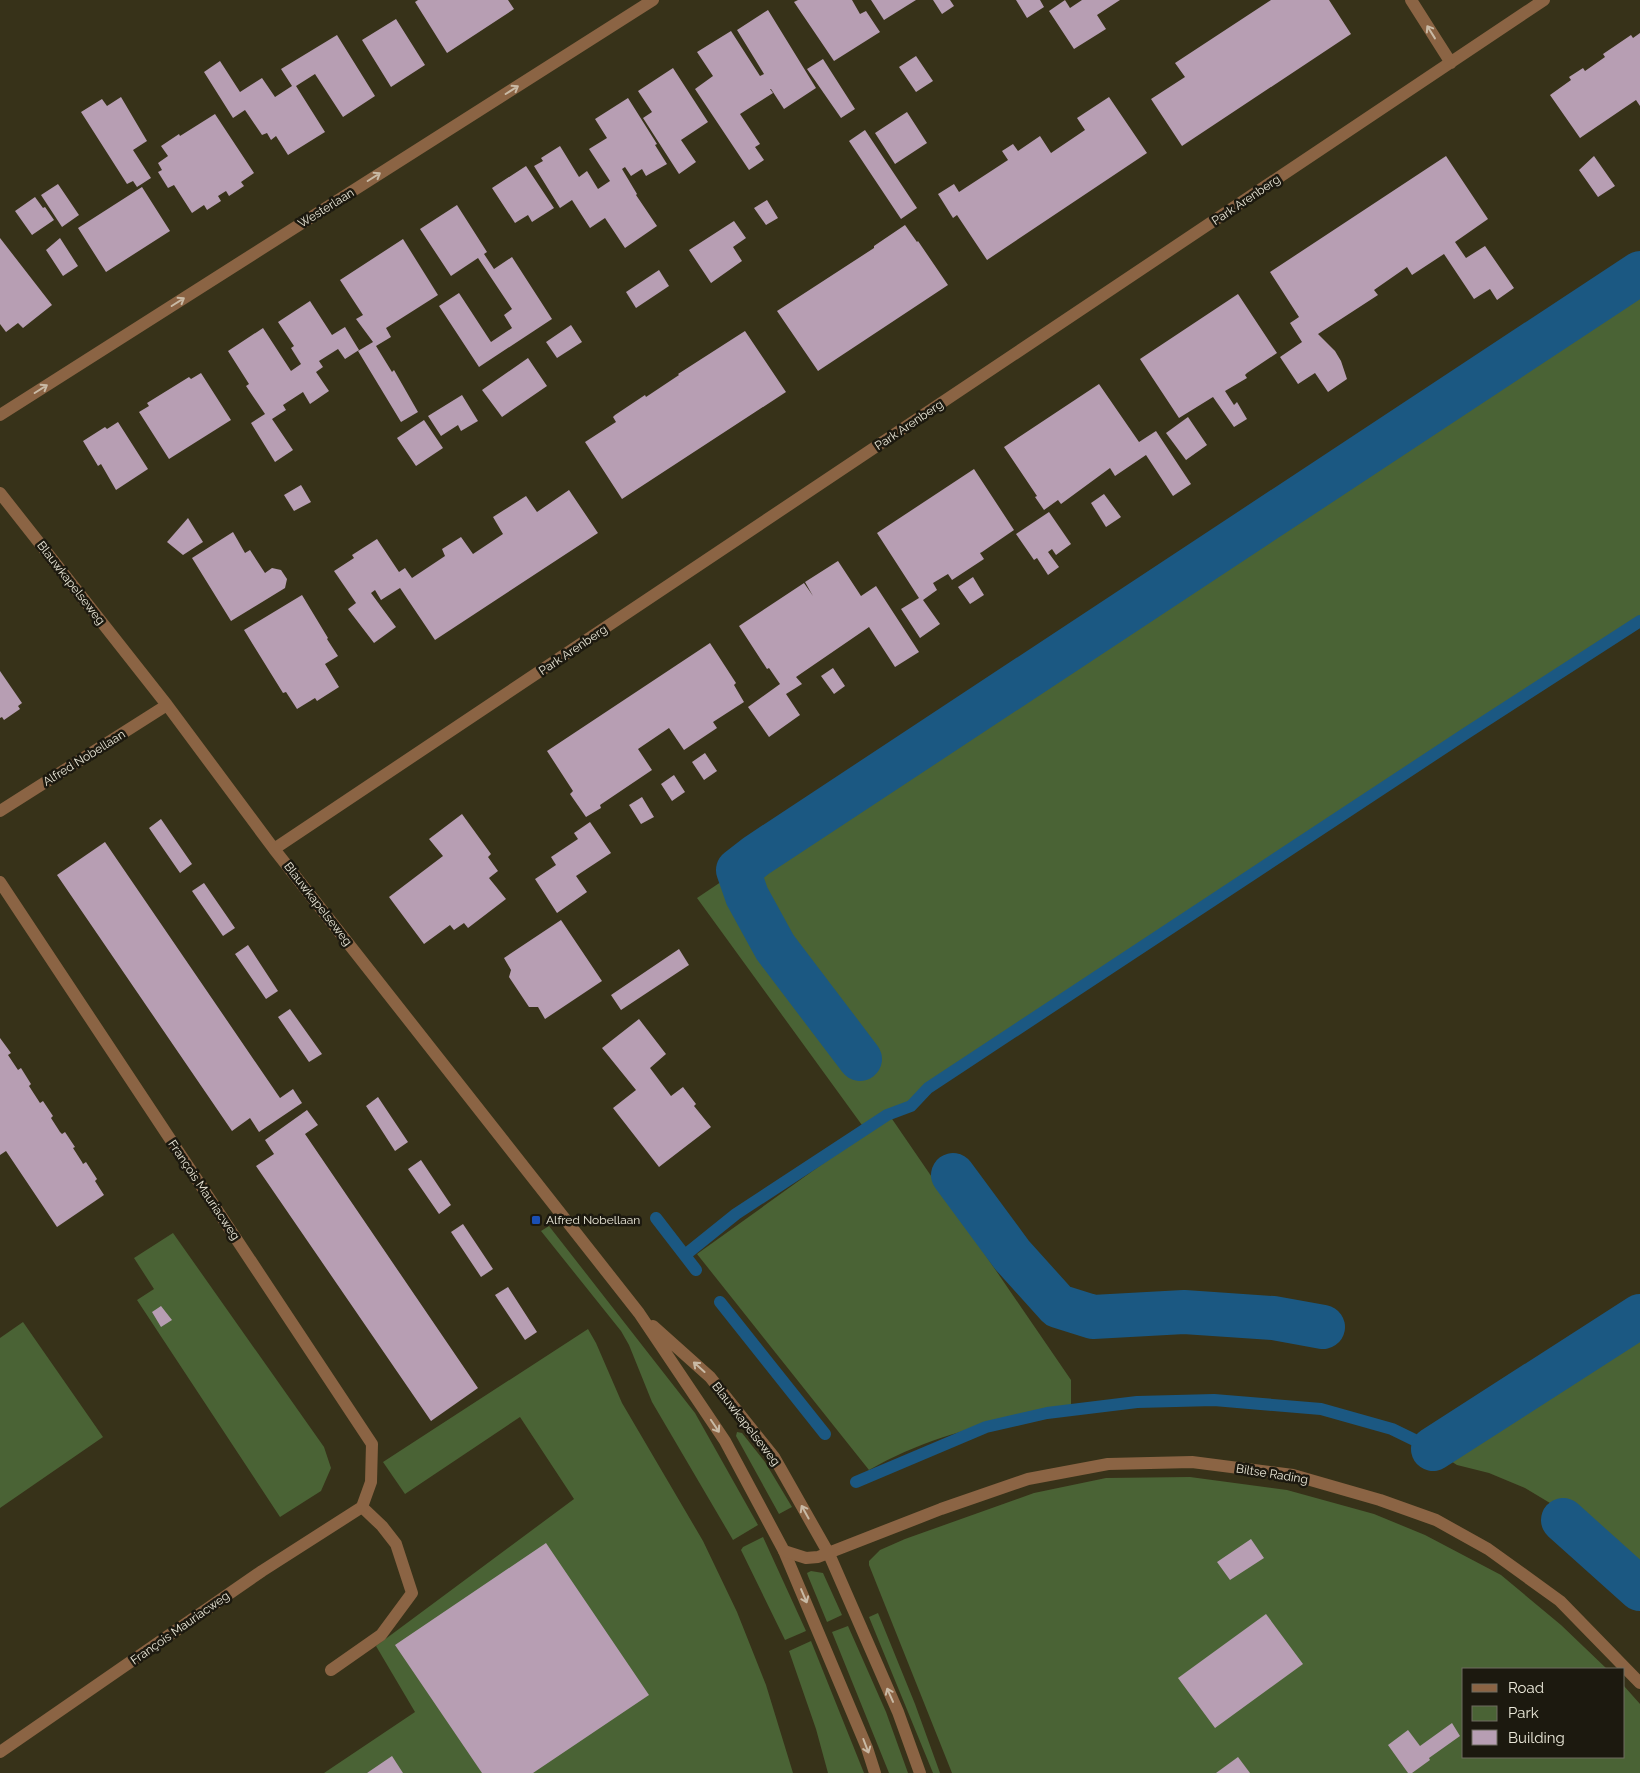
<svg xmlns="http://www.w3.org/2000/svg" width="1640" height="1773" font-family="Raleway,sans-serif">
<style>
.green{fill:#4a6335}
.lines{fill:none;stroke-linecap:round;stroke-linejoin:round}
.stream{stroke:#1b5882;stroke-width:12}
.canal{stroke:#1b5882;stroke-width:44}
.building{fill:#b79eb3}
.service{stroke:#8b6444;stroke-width:12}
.minor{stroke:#8b6444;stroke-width:12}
.oneway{stroke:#c9baa5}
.transit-dot{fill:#1a4fb4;stroke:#1c190f;stroke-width:2}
.labels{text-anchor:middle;stroke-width:5;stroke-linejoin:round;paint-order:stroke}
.street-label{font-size:12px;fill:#ebe8d9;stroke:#1c190f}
.poi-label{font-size:12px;fill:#ebe8d9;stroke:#1c190f;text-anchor:start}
</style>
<rect width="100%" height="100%" fill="#373219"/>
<path class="green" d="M1640 265V617L1008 1034 890 1116 1071 1380V1407C1001 1420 931 1434 869 1470L697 1254 867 1132 697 898Z
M549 1226 695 1413 758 1525 733 1540 652 1402 629 1345 621 1331 541 1231Z
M173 1233 324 1447 331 1468 321 1491 280 1517 137 1300 154 1289 134 1258Z
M1640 1319V1586L1595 1535 1555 1506 1525 1488 1489 1473 1457 1465 1438 1453Z
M23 1322 103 1437 0 1508V1338Z
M588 1329 596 1343 622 1403 703 1541 737 1612 766 1685 793 1773H324L415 1712 376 1646 574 1499 520 1417 405 1494 383 1462Z
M737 1432 742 1433 765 1462 792 1507 779 1514 736 1436Z
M1190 1477 1287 1490 1374 1514 1425 1535 1501 1575 1561 1625 1607 1669H1464V1757H1624V1686L1640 1704V1773H952L869 1565V1561L880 1550 905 1539 1034 1493 1106 1478Z
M763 1537 806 1631 785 1640 741 1550 743 1547Z
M811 1571 823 1573 842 1615 827 1622 808 1576 807 1573Z
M878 1613 915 1704 940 1773H933L869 1617Z
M848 1626 886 1712 908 1773H889L832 1632Z
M811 1641 864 1773H828L816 1729 789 1651Z"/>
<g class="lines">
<path class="stream" d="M656 1218 696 1270
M685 1255 736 1214 887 1115 911 1106 928 1088 1465 734 1640 621
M720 1302 825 1434
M856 1482 986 1427 1047 1413 1137 1402 1214 1400 1321 1409 1392 1429 1433 1449"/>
<path class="canal" d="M860 1059 775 947 747 896 738 870 756 856 1640 273
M953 1175 1012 1255 1058 1306 1093 1317 1184 1312 1273 1318 1323 1327
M1433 1449 1640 1316
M1563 1520 1640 1589"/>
</g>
<path class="building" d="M418 0H508L514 9 447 53 415 2Z
M798 0H852L860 14 866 11 880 32 834 61 794 2Z
M871 0H916L884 20Z
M933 0H950L954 6 942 14Z
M1016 0H1040L1044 7 1027 18Z
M1065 0 1070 8 1082 0H1120L1097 15 1106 29 1074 49 1049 11Z
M1271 0H1329L1351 34 1182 146 1151 99 1185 77 1175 63Z
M768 10 816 88 784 109 771 89H770L773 93 740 114 760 144 755 147 764 160 749 170 695 89 713 76 697 52 731 31 760 76 764 74 737 30Z
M396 19 425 65 391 87 362 40Z
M1640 33V106L1636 100 1580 138 1550 95 1571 80 1569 77 1583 68 1585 71 1605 57 1603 54 1631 35 1633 38Z
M337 35 375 96 343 117 315 74 296 86 325 132 288 155 276 136 271 140 267 133 262 135 245 110 233 118 204 72 220 61 240 92 262 78 275 97 292 86 281 69Z
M916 56 933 81 916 92 899 67Z
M823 59 855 109 841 118 807 69Z
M673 68 708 122 681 140 696 162 679 174 643 118 652 112 638 91Z
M121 97 147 141 133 150 151 178 137 187 133 181 127 184 81 112 102 99 107 106Z
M1109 97 1147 153 987 260 957 215 953 218 938 194 954 184 959 192 1008 160 1002 151 1013 144 1018 151 1040 136 1051 153 1085 130 1077 118Z
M628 98 657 144 655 145 667 164 646 176 642 169 631 176 625 167 622 169 637 194 636 195 657 226 625 248 605 218 590 228 572 200 560 208 534 166 543 161 541 158 560 146 579 177 587 171 598 189 610 181 589 149 607 138 595 119Z
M907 112 927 143 895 164 875 133Z
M215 114 254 173 241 182 244 186 229 196 226 191 218 196 221 201 207 210 204 205 192 213 174 185 168 188 158 172 162 170 158 163 168 156 161 146 179 134 180 136Z
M865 130 917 208 901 219 849 141Z
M1446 156 1488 219 1455 242 1466 258 1485 246 1514 288 1497 300 1490 289 1474 299 1444 254 1412 275 1407 267 1374 290 1378 295 1318 334 1335 351 1341 361 1347 379 1328 392 1315 373 1298 384 1280 357 1302 342 1290 323 1299 317 1270 272Z
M1594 156 1615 186 1598 197 1579 170Z
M526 166 554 208 532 222 528 215 515 223 492 188Z
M58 184 79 215 62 227 41 195Z
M142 187 170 231 106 272 78 228Z
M35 197 43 208 45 207 54 220 32 235 15 211Z
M767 200 778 218 766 225 754 208Z
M457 205 487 252 484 254 494 269 512 257 552 319 479 367 439 306 459 293 491 342 512 328 504 315 512 309 478 258 451 276 420 229Z
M734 221 746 238 733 247 742 261 711 283 689 250Z
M905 225 917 242 918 241 948 285 818 371 777 311 874 248V246Z
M0 238 52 305 23 328 18 323 6 332 0 324Z
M60 238 78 266 63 276 46 250Z
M403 239 438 295 386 328 391 337 376 346 392 372 394 370 418 412 401 422 358 351 373 342 356 319 363 315 340 280Z
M659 270 669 286 636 308 626 292Z
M1238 294 1277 353 1247 373 1245 375 1247 378 1225 391 1234 405 1237 402 1247 419 1234 427 1213 397 1179 418 1140 359Z
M310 301 332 335 345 327 359 350 345 359 338 349 319 361 323 367 316 372 329 391 310 404 303 392 283 405 286 410 272 419 293 450 275 462 251 423 265 414 246 386 249 384 228 351 263 328 291 371 301 364 291 348 294 346 278 322Z
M571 325 582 342 557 358 546 342Z
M745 331 786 392 622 499 585 442 616 422 613 417 615 415 645 395 646 397 679 375 678 374Z
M528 358 547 386 502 417 482 390Z
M201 373 231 420 169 459 139 412 149 406 147 403 189 377 191 379Z
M1099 384 1139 442 1156 431 1191 484 1173 496 1146 455 1115 476 1110 468 1061 504 1058 500 1044 510 1035 497 1037 496 1004 447Z
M462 395 478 421 461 431 458 425 441 436 428 416Z
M1188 417 1207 445 1186 460 1166 433Z
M424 420 443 448 416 466 397 438Z
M118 422 148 469 116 490 101 464 98 466 83 441 105 427 107 429Z
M974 469 1014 530 982 552 980 553 984 559 952 580 948 574 933 583 937 590 923 600 940 624 920 638 901 609 919 598 877 533Z
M301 485 311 502 294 511 284 495Z
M569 490 598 533 435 640 400 588 381 600 375 590 371 593 396 627 374 643 348 609 356 603 334 571 354 558 352 555 377 539 399 572 405 568 412 578 445 556 442 549 461 537 473 554 503 534 493 517 526 496 537 512Z
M1104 494 1121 517 1106 527 1091 503Z
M1049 512 1071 544 1056 555 1052 549 1048 552 1059 567 1048 575 1037 558 1034 560 1016 534Z
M188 518 203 542 183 555 167 542Z
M233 532 245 553 250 550 265 573 272 568 281 570 287 579 285 588 231 621 192 558Z
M838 561 861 596 876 586 919 652 895 667 869 627 796 677 802 684 786 694 800 715 769 737 748 707 780 684 769 668 767 669 739 626 804 583 813 596 805 582Z
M973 577 984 595 970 604 958 587Z
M302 595 328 638 327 639 338 656 325 664 339 687 317 701 315 698 297 709 286 692 283 693 244 630Z
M710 643 736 683 734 685 744 702 713 722 717 728 684 750 669 728 638 749 652 770 600 805 601 808 586 817 570 794 573 791 547 751Z
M833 668 845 686 834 694 821 676Z
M0 671 22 703 18 706 20 709 4 720 2 717 0 718Z
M705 753 717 771 704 780 692 762Z
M674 775 685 792 672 801 661 784Z
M642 797 654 817 641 824 629 805Z
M462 814 491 854 488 857 498 871 489 878 506 899 468 928 464 923 454 930 450 925 424 944 389 897 443 856 429 839Z
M161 819 192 864 180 873 149 828Z
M590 822 611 853 576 876 587 892 557 913 535 879 556 865 551 857 578 839 574 833Z
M105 842 280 1098 293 1089 302 1103 259 1132 250 1118 232 1131 57 875Z
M204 883 235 928 223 936 192 891Z
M561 920 602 981 545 1019 538 1007H529L509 977 511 970 504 958Z
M248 945 278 991 266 999 235 954Z
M679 949 689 965 621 1010 611 995Z
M290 1009 322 1054 309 1062 278 1017Z
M639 1019 666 1054 650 1068 671 1096 683 1087 696 1104 694 1106 711 1127 659 1167 613 1108 636 1090 602 1048Z
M0 1038 11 1053 8 1055 18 1070 21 1068 31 1084 29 1086 40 1103 43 1101 53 1116 51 1118 60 1132 62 1134 65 1132 75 1147 73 1148 82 1162 83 1164 86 1162 97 1179 95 1181 104 1195 57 1227 6 1151 0 1155Z
M378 1097 408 1142 395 1151 366 1106Z
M307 1110 318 1125 305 1134 478 1388 431 1421 256 1166 274 1154 265 1140Z
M421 1160 451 1205 439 1214 408 1169Z
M463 1224 493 1269 481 1277 451 1232Z
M508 1287 537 1332 525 1340 495 1295Z
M161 1306 172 1320 161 1327 152 1312Z
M1251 1539 1264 1558 1230 1580 1217 1562Z
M546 1543 649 1695 533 1773H482L395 1645Z
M1266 1614 1303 1664 1215 1728 1178 1678Z
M1452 1723 1460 1736 1429 1758 1430 1760 1412 1773H1408L1388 1745 1408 1730 1420 1746Z
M392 1756 403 1773H367Z
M1238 1757 1250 1773H1216Z"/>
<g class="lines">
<path class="service" d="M784 1551 867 1748 875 1773
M331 1670 381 1635 412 1593 396 1544 382 1526 362 1507"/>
<path class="minor" d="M1411 0 1451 63
M0 415 653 0
M0 493 167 705 274 849 639 1313 725 1441 784 1551 806 1558 818 1557 941 1509 1028 1479 1108 1464 1192 1462 1293 1475 1380 1500 1436 1520 1488 1549 1560 1601 1640 1683
M0 811 167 705
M274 849 1544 0
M0 882 372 1444 371 1482 362 1507 262 1571 0 1752
M653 1326 710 1377 774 1457 829 1554 898 1712 920 1773"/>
</g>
<defs><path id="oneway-shaft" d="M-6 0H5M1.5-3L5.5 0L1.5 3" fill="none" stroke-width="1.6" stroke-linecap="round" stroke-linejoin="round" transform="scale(1.25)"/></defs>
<g class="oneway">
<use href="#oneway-shaft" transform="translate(1431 32) rotate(-122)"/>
<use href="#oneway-shaft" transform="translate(512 90) rotate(-32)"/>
<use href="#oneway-shaft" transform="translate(374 177) rotate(-32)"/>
<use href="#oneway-shaft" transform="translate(178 302) rotate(-32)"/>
<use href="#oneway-shaft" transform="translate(41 389) rotate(-32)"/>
<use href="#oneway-shaft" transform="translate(699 1367) rotate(-138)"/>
<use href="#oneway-shaft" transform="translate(715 1426) rotate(56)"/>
<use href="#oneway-shaft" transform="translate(805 1512) rotate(-119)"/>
<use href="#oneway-shaft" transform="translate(804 1596) rotate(67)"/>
<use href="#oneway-shaft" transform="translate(890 1695) rotate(-114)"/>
<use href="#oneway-shaft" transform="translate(866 1746) rotate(69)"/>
</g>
<rect class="transit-dot" x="531" y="1215" width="10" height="10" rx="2.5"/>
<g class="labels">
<g class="street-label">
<text transform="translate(1246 200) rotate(-34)" y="4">Park Arenberg</text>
<text transform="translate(326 208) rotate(-32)" y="4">Westerlaan</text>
<text transform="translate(909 425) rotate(-34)" y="4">Park Arenberg</text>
<text transform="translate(71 583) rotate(52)" y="4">Blauwkapelseweg</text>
<text transform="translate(573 650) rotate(-34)" y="4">Park Arenberg</text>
<text transform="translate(84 758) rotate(-32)" y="4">Alfred Nobellaan</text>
<text transform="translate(318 904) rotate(52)" y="4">Blauwkapelseweg</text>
<text transform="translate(204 1190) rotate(56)" y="4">François Mauriacweg</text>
<text transform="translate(746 1424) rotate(52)" y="4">Blauwkapelseweg</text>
<text transform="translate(1272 1474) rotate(9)" y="4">Biltse Rading</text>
<text transform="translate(180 1628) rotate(-35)" y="4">François Mauriacweg</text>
</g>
<g class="poi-label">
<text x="546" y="1224">Alfred Nobellaan</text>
</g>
</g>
<rect x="1462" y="1668" width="162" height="90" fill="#1c190f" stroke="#6f6c60"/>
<rect x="1472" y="1684" width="25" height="8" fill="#8b6444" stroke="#6f6c60"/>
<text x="1508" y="1693" font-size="15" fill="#ebe8d9">Road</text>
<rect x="1472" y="1706" width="25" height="15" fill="#4a6335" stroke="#6f6c60"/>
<text x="1508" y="1718" font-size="15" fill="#ebe8d9">Park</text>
<rect x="1472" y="1730" width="25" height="15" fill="#b79eb3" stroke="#6f6c60"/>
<text x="1508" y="1743" font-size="15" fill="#ebe8d9">Building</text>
</svg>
